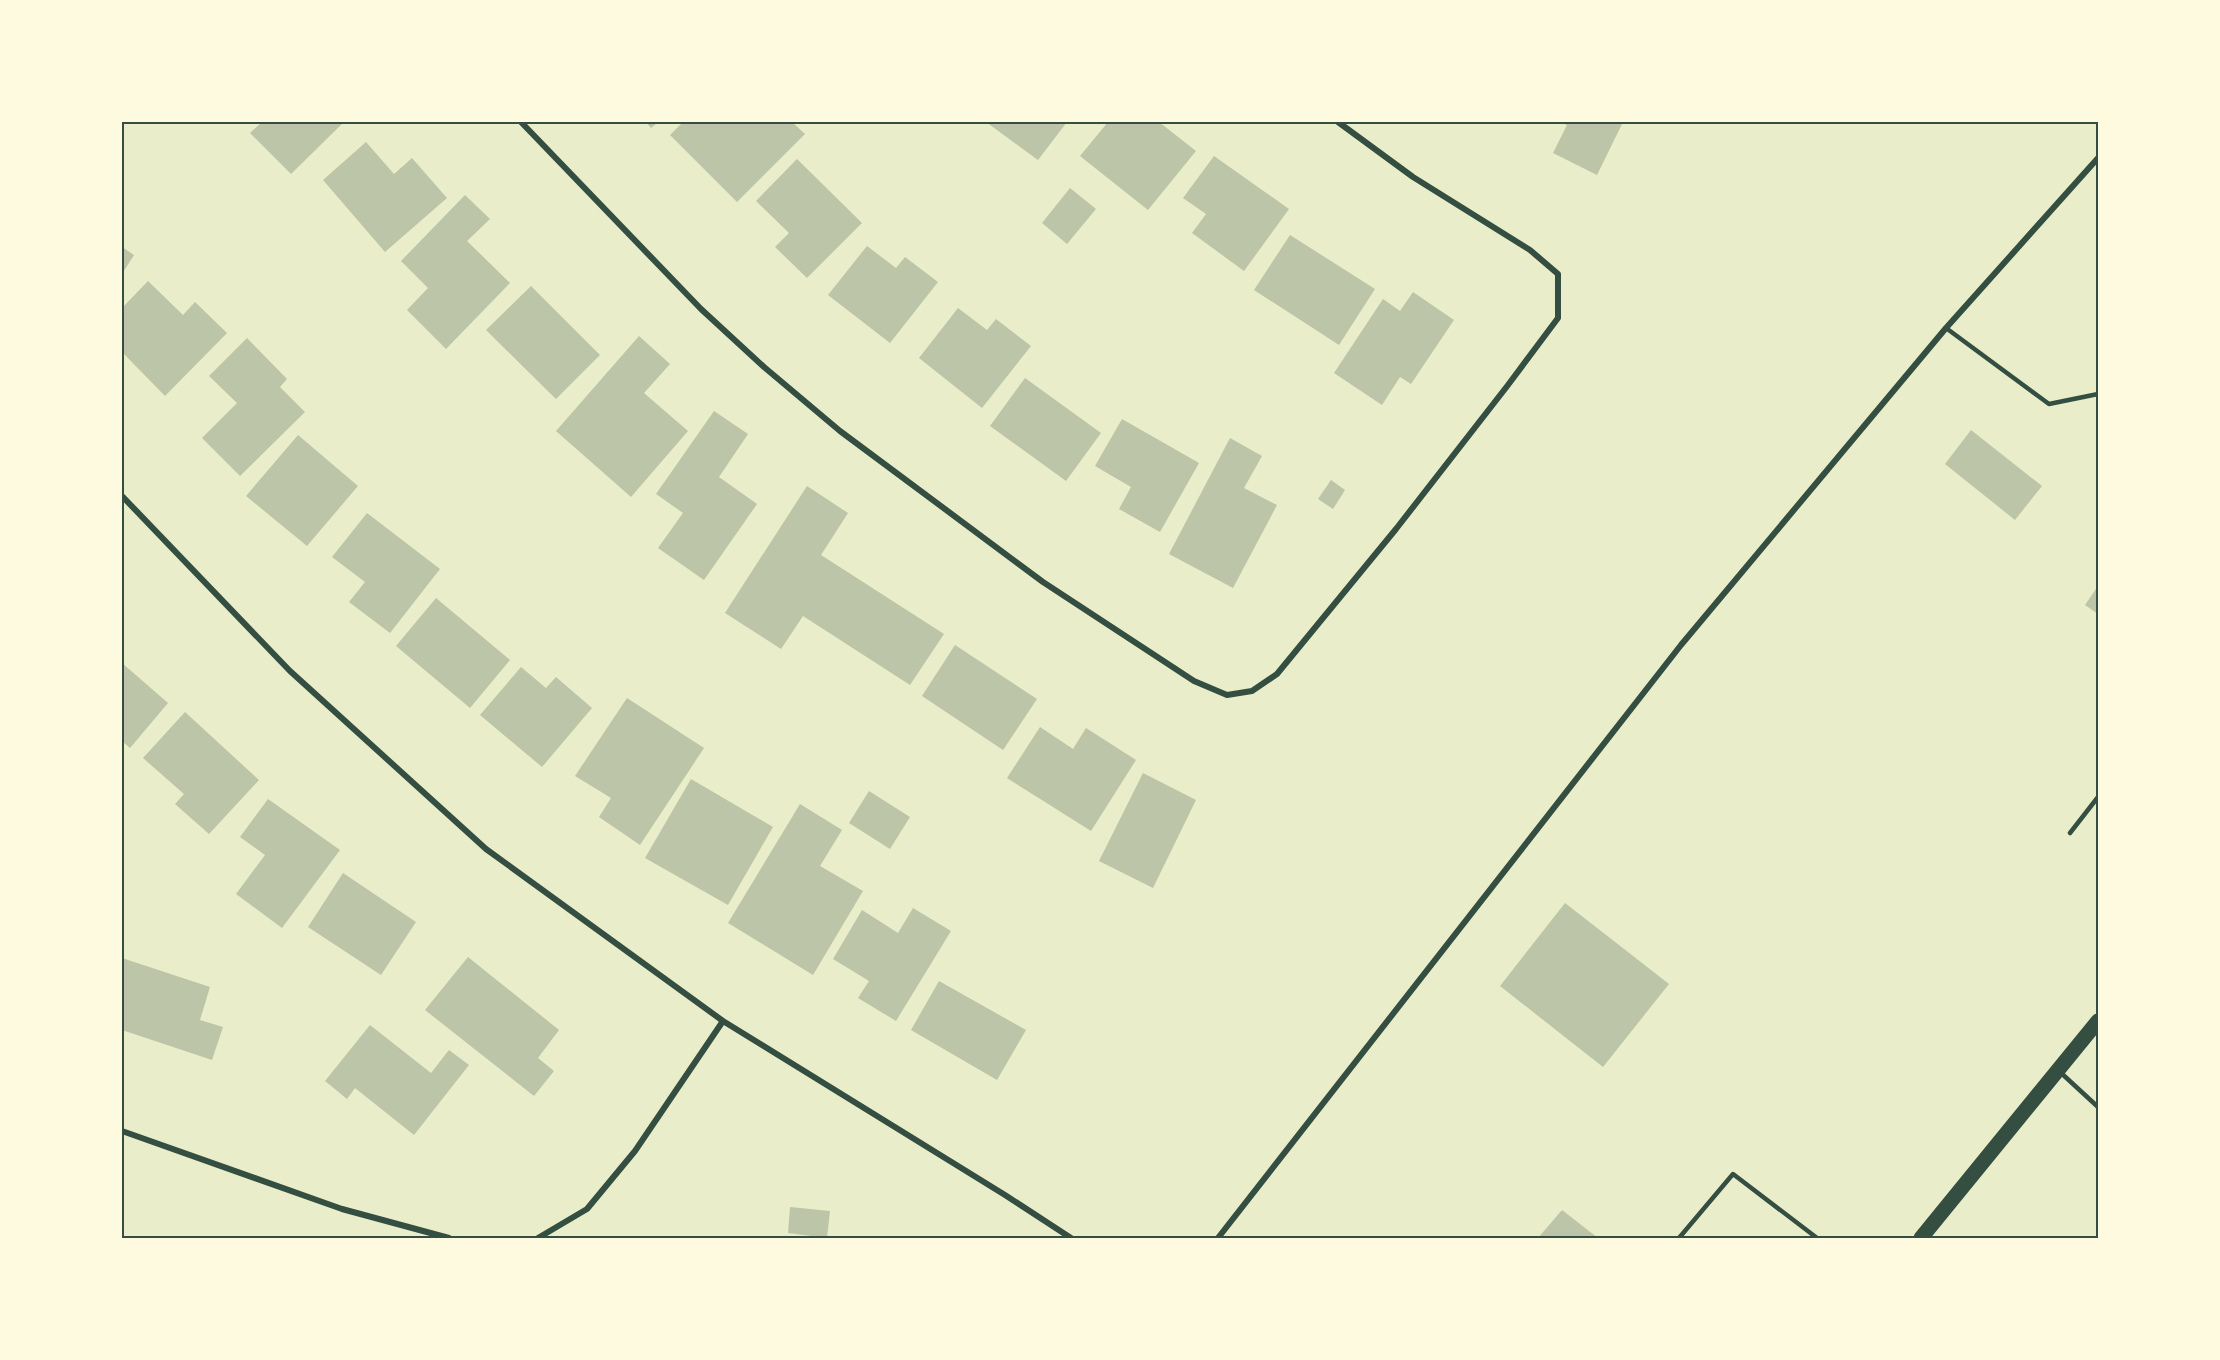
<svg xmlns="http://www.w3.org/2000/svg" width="2220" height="1360" font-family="'Asap Condensed',sans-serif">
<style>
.building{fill:#bcc5a7}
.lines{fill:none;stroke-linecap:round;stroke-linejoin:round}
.service{stroke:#344e41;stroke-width:4.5}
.minor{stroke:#344e41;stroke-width:6}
.primary{stroke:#344e41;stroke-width:15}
.neatline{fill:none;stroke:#344e41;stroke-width:2}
</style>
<rect width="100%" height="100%" fill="#e9edc9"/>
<path class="building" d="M262 122H344L291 174 250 133Z
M646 122H658L651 128Z
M683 122H792L805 134 737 202 670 135Z
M986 122H1067L1038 160Z
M1108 122H1159L1196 151 1148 210 1080 156Z
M1559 122H1623L1597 175 1553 153 1567 125Z
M366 142 394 174 412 158 447 198 385 252 323 180Z
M1214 156 1289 209 1244 271 1192 233 1206 214 1183 198Z
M797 159 862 223 807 278 775 247 789 233 756 201Z
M1070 188 1096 209 1067 244 1042 223Z
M465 195 490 219 467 241 510 283 446 349 407 310 428 288 401 261Z
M1290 235 1375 289 1339 345 1254 290Z
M867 246 896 268 905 257 938 282 890 343 828 295Z
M122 247 134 255 122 274Z
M148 281 183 315 195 302 227 333 165 396 122 352V308Z
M531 286 600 355 556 399 486 330Z
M1413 292 1454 320 1411 384 1400 377 1382 405 1334 373 1383 299 1400 311Z
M958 308 987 330 996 319 1031 346 982 408 919 358Z
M639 336 670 364 644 393 688 431 631 497 556 431Z
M247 338 287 379 280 387 305 412 240 476 202 438 237 403 209 376Z
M1025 378 1101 433 1066 481 990 426Z
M714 411 748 434 719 477 757 504 704 580 658 548 683 513 656 494Z
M1122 419 1199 463 1160 532 1119 509 1131 487 1095 466Z
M1971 430 2042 486 2015 520 1945 464Z
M298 435 358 486 307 546 246 496Z
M1230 438 1262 456 1244 488 1277 505 1233 588 1169 554Z
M1331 480 1345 490 1333 509 1318 499Z
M807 486 848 513 821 555 944 634 910 685 803 616 781 649 725 613Z
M367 513 440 569 390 633 349 602 365 582 332 557Z
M2098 586V614L2085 605Z
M436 598 510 660 470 708 396 646Z
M955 645 1037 699 1003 750 922 696Z
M122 663 168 703 130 748 122 741Z
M521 667 546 688 556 677 592 708 542 767 480 715Z
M627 698 704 748 640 845 599 817 611 798 575 776Z
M185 712 259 780 209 834 175 804 184 794 143 758Z
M1040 727 1073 749 1086 728 1136 760 1091 831 1007 778Z
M1143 773 1196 800 1153 888 1099 861Z
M691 779 773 827 728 905 645 858Z
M869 791 910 817 890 849 849 823Z
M268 799 340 850 282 928 236 894 265 855 240 837Z
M800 804 842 830 820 866 863 891 813 975 728 923Z
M343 873 416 922 381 975 308 927Z
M1565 903 1669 984 1603 1067 1500 986Z
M913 908 951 931 896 1021 858 998 869 981 833 959 862 910 898 933Z
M468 957 559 1030 538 1058 554 1071 534 1096 425 1010Z
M122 958 210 987 200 1020 223 1027 212 1060 122 1030Z
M939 981 1026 1030 997 1080 911 1030Z
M370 1025 431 1073 449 1050 469 1065 414 1135 355 1088 347 1099 325 1081Z
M790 1207 830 1211 827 1238 788 1233Z
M1562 1210 1598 1238H1538Z"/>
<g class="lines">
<path class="service" d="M1946 328 2049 404 2098 394
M2070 833 2098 797
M2060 1072 2098 1107
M1679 1238 1733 1174 1817 1238"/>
<path class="minor" d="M521 122 701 309 764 367 840 431 1043 582 1194 681 1227 695 1252 691 1277 674 1396 529 1508 385 1558 318V274L1530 250 1413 177 1338 122
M122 496 290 671 486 849 723 1021 1005 1195 1071 1238
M122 1131 342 1209 449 1238
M538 1238 587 1209 635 1151 723 1021
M1218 1238 1681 645 1946 328 2098 158"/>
<path class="primary" d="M1921 1238 2098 1021"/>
</g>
<rect width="2220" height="1360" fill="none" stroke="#fefae0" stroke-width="246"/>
<rect x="123" y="123" width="1974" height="1114" class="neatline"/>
</svg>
